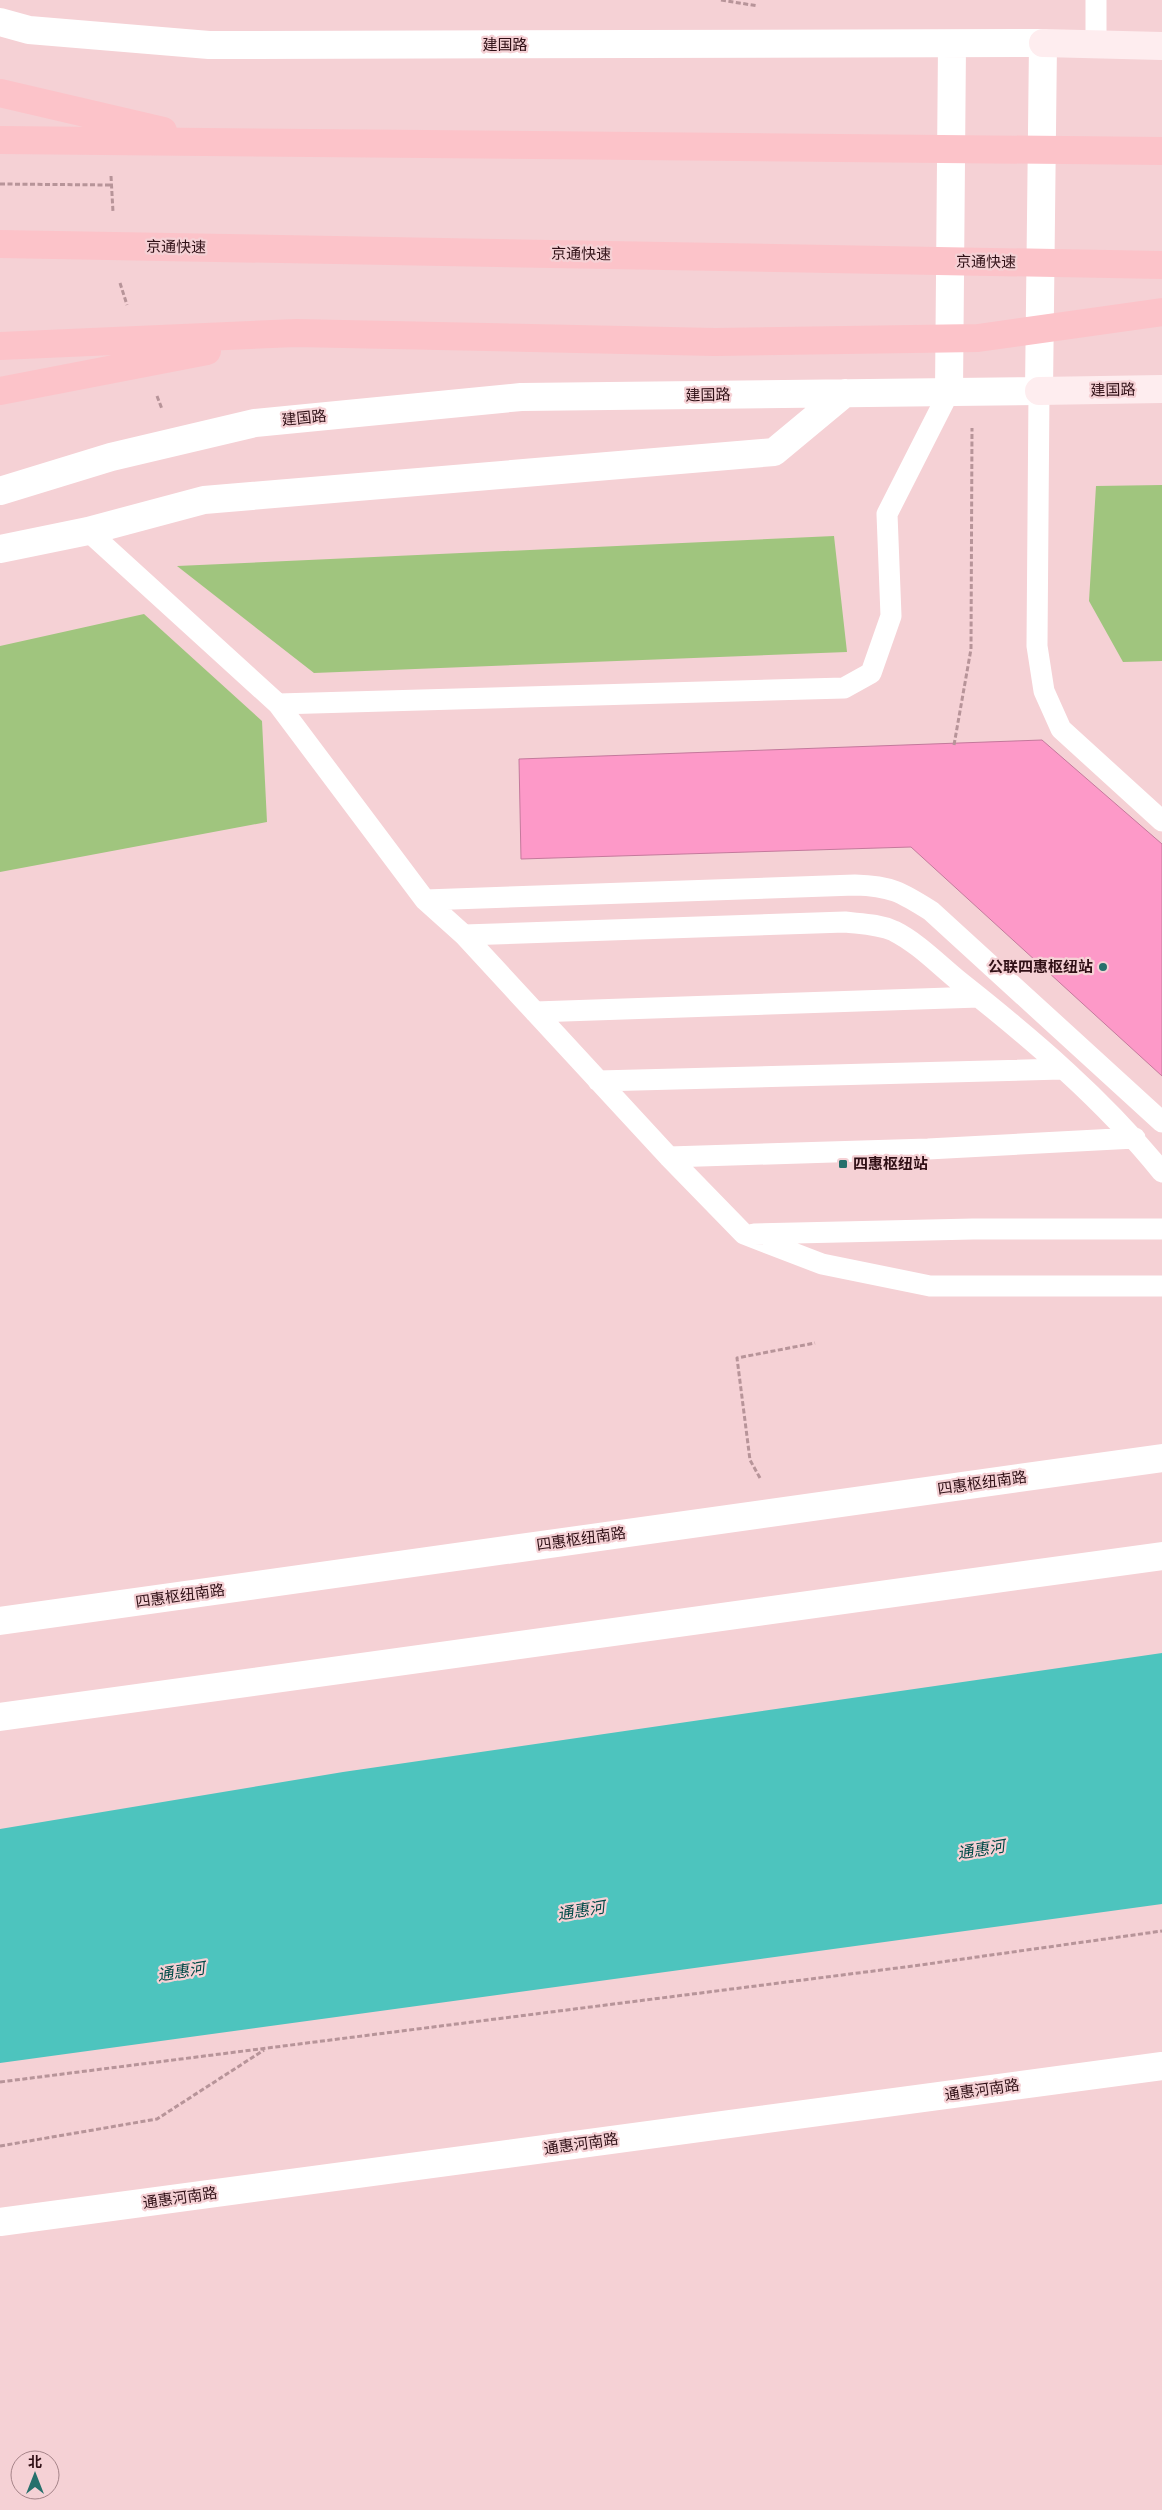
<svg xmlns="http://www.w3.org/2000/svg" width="1162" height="2510" font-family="Helvetica,'Noto Sans SC',sans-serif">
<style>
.green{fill:#a0c57e}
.water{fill:#4dc4be}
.building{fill:#fd99c8;stroke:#c4799c}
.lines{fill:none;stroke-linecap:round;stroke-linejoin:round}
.path{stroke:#b79499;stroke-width:3;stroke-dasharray:5 2.5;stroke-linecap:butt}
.service{stroke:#fff;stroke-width:21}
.minor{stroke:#fff;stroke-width:28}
.tertiary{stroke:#fff;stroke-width:28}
.secondary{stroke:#feedef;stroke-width:28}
.motorway{stroke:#fcc3c9;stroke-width:28}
.poi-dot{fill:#26706c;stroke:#f5d1d5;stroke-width:2}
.labels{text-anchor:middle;stroke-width:4.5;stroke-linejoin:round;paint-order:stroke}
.street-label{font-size:15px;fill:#301016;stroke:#f5d1d5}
.poi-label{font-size:15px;font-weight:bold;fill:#301016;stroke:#f5d1d5;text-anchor:end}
.water-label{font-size:16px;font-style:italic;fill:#004a47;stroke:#f5d1d5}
</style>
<rect width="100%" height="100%" fill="#f5d1d5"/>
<path class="green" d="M1162 485V661L1123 662 1089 601 1096 486Z
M834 536 847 652 314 673 177 566Z
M144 614 262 721 267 822 0 872V646Z"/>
<path class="water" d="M1162 1653V1904L0 2063V1829L343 1772Z"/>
<path class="building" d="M1042 740 1162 844V1076L911 847 521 859 519 759Z"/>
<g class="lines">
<path class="path" d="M721 0 758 6
M111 176 113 212
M0 184 111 185
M120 283 127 305
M157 396 162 409
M954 745 971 649 972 428
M760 1478 750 1460 737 1358 815 1343
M0 2082 913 1966 1162 1931
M0 2146 157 2119 264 2050"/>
<path class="service" d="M1096 0V45
M1039 391 1037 646 1044 691 1061 729 1162 821
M88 531 278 704 844 688 871 673 891 616 887 514 949 392
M278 704 425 900 464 935 669 1157 744 1234 822 1264 930 1286H1162
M425 900 855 885C891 886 901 892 931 911L1162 1122
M464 935 845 922C862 924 878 924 894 931 918 943 939 965 960 982 1032 1039 1104 1100 1162 1172
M535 1012 979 997
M598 1081 1062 1069
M669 1157 928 1149 1135 1138
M754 1234 973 1229H1162"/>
<path class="minor" d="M0 1621 1162 1458
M0 1717 1162 1556
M0 2222 1162 2066"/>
<path class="tertiary" d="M0 22 29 30 209 45 1043 43 1039 391 521 397 255 423 111 457 0 491
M949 392 952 45
M0 549 88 531 204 500 774 452 845 393"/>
<path class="secondary" d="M1043 43 1162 46
M1039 391 1162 389"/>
<path class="motorway" d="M0 93 163 131
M0 140 1162 151
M0 244 1162 265
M0 346 296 333 715 342 978 338 1162 312
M0 391 207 351"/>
</g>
<g class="poi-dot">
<circle cx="1103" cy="967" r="5"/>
<rect x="838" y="1159" width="10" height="10" rx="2.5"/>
</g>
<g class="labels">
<g class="street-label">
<text x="505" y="50">建国路</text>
<text transform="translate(176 247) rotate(1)" y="5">京通快速</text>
<text transform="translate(581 254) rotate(1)" y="5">京通快速</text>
<text transform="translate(986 262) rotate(1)" y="5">京通快速</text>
<text transform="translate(1113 390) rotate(-1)" y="5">建国路</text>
<text transform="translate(708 395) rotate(-1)" y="5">建国路</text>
<text transform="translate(304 418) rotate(-6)" y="5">建国路</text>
<text transform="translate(982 1483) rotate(-8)" y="5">四惠枢纽南路</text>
<text transform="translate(581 1539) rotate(-8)" y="5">四惠枢纽南路</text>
<text transform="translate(180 1596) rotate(-8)" y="5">四惠枢纽南路</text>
<text transform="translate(982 2090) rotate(-8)" y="5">通惠河南路</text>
<text transform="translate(581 2144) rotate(-8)" y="5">通惠河南路</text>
<text transform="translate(180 2198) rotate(-8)" y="5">通惠河南路</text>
</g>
<g class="poi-label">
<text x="1093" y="972">公联四惠枢纽站</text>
<text x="853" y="1169" text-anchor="start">四惠枢纽站</text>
</g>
<g class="water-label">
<text transform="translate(981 1849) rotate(-9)" y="6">通惠河</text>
<text transform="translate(581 1910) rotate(-9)" y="6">通惠河</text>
<text transform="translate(181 1971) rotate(-9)" y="6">通惠河</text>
</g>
</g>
<g transform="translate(35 2475)"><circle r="24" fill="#f5d1d5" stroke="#a68489"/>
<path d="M0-4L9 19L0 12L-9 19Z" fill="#26706c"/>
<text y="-8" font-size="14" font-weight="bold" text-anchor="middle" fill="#301016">北</text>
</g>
</svg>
